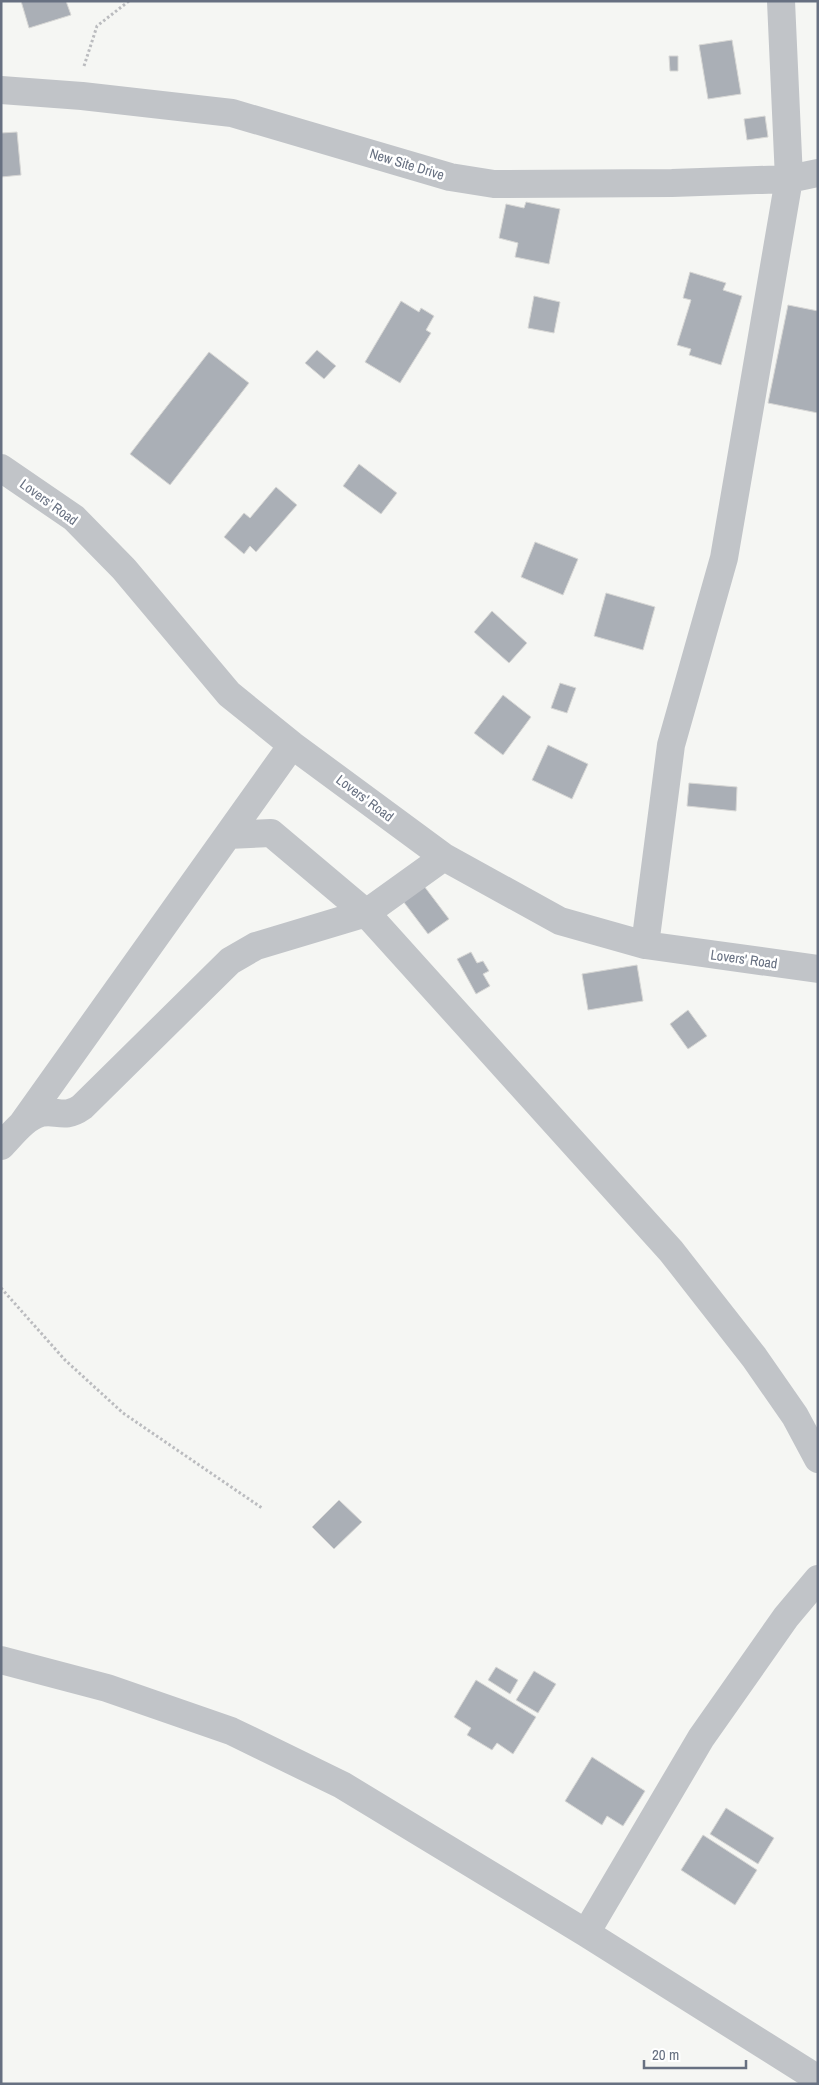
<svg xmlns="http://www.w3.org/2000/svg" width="819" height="2085" font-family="'Archivo Narrow',sans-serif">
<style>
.building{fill:#aaafb6;stroke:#d7d7d5}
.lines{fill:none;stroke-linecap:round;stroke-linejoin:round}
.path{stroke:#bbbcbf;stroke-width:3;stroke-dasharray:2.5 2.5;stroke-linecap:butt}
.street{stroke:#c1c4c8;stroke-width:28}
.labels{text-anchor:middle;stroke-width:5;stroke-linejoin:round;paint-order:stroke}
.street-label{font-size:14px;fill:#677081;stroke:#fff}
</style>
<rect width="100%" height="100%" fill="#f5f6f3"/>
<path class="building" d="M21 1H66L71 15 29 28Z
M732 40 741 94 708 99 699 45Z
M669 56H678V71H670Z
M765 116 768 137 747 140 744 119Z
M17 132 21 175 1 177V133Z
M526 202 560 209 549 264 515 257 518 243 499 238 506 204 524 208Z
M690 272 726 283 723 290 742 296 721 365 689 355 691 349 677 345 691 300 683 298Z
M534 296 560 302 554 333 528 328Z
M401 301 419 312 421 308 434 316 426 330 431 333 400 383 365 362Z
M788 305 818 311V413L768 403Z
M317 350 336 366 324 379 305 363Z
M209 352 249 383 170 485 130 454Z
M359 464 397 493 381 514 343 486Z
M276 487 297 505 256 552 250 546 244 554 224 537 244 513 250 518Z
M535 542 578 559 563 595 521 577Z
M606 593 655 607 643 650 594 636Z
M492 611 527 643 509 663 474 632Z
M560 683 576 688 567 713 551 708Z
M503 695 531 717 503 755 474 733Z
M548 745 588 764 572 799 532 780Z
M689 783 737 787 736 811 687 806Z
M424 886 449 919 428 934 403 901Z
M471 952 477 963 483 961 489 971 483 974 490 986 476 994 457 959Z
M637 965 643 1001 588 1010 582 974Z
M688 1010 707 1036 688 1049 670 1024Z
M339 1500 362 1522 334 1549 312 1527Z
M496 1667 518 1680 510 1694 488 1680Z
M534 1671 556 1684 538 1713 516 1700Z
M476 1680 536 1717 513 1754 497 1743 492 1750 467 1735 471 1728 454 1717Z
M592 1757 645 1791 623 1826 607 1816 602 1825 565 1801Z
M726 1808 774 1838 758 1864 710 1834Z
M703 1835 757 1870 735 1905 681 1870Z"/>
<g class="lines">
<path class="path" d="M84 66 97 26 129 1
M1 1288 65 1360 123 1413 262 1508"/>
<path class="street" d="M1 90 82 96 232 113 450 177 494 184 672 183 789 179 818 173
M1 468 74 518 124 569 229 694 292 745 444 857 560 921 645 945 818 969
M228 835 271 833 366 913 671 1251 754 1357 795 1416 818 1459
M645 945 671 745 724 558 789 179 781 1
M22 1124 292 745
M1 1146C12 1135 25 1117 41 1113 56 1109 64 1120 82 1107L230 961 256 946 366 913 444 857
M1 1660 107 1688 231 1731 342 1785 586 1933 818 2079
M586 1933 701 1738 786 1617 818 1579"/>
</g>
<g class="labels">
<g class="street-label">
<text transform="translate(407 164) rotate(17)" y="5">New Site Drive</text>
<text transform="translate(49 502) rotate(36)" y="5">Lovers' Road</text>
<text transform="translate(365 798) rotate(37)" y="5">Lovers' Road</text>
<text transform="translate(744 959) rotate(8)" y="5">Lovers' Road</text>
</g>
</g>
<rect width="819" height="2085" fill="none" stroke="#677081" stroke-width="5"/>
<path d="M644 2060v8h102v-8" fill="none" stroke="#677081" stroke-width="2.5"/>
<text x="652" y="2060" font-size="15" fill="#677081" stroke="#ffffff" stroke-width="4" paint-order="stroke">20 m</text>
</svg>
